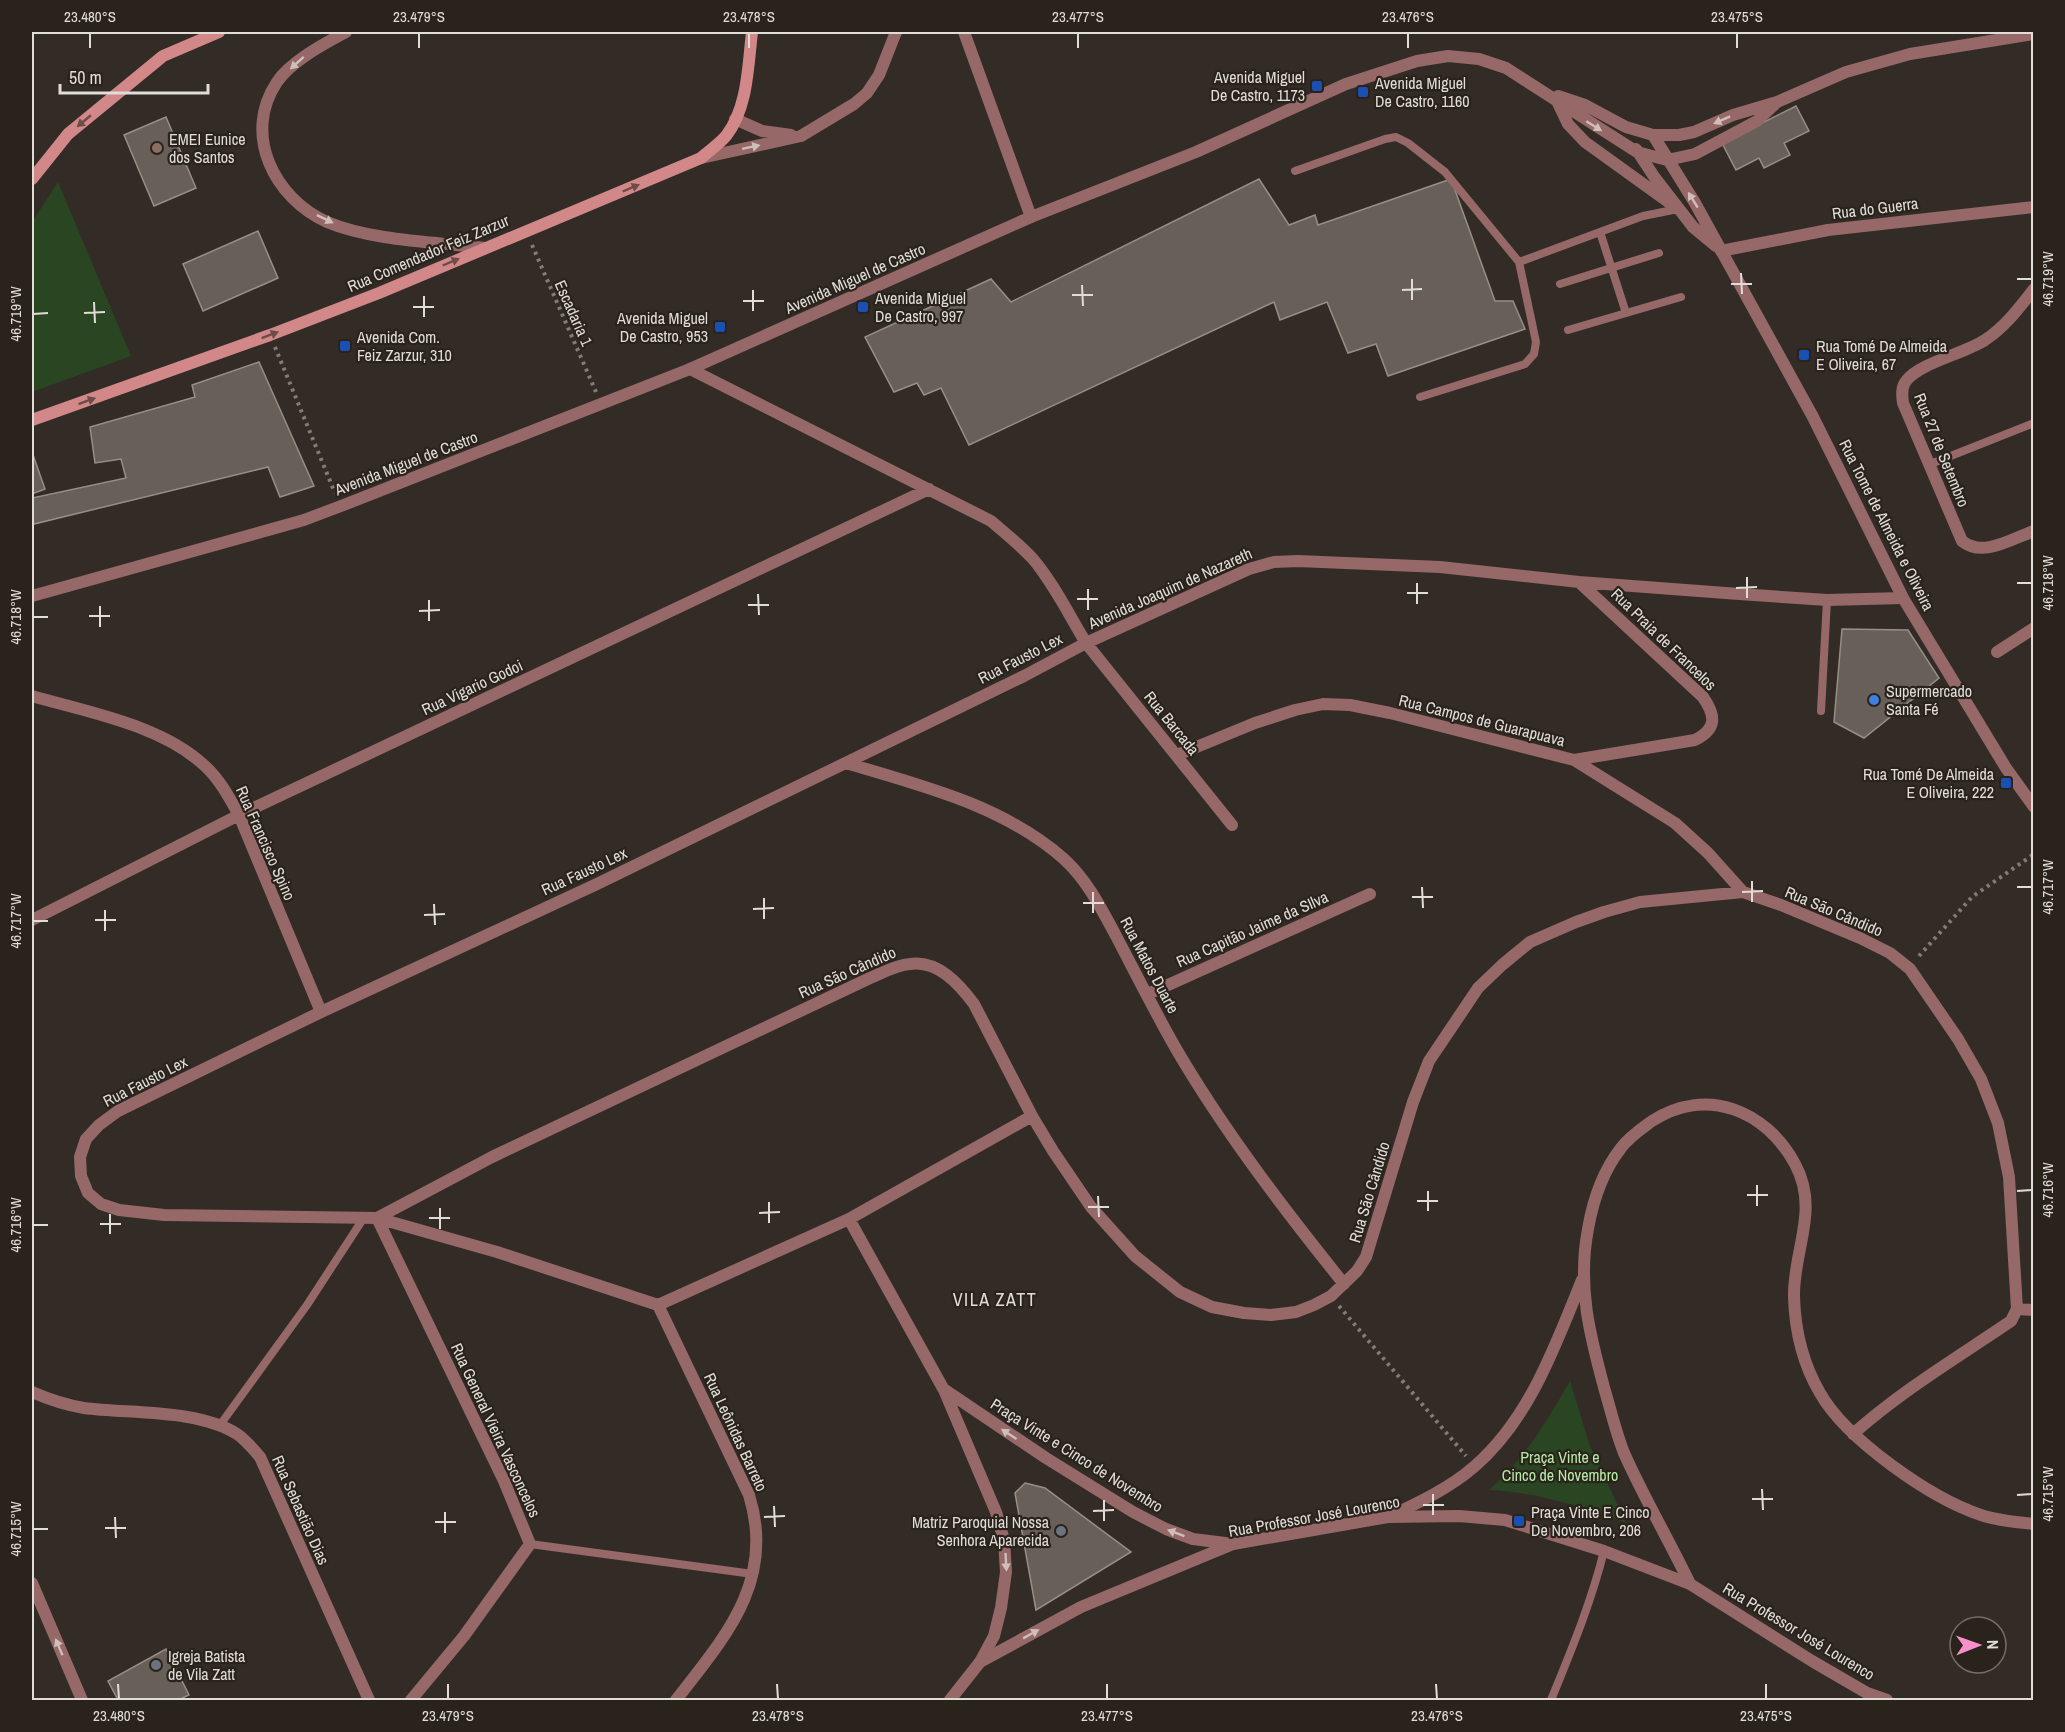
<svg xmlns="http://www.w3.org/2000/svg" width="2065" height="1732" font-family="'Archivo Narrow',sans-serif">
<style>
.green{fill:#2a4522}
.building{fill:#686058;stroke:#978f87;stroke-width:1.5}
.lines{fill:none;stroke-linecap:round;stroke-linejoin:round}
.path{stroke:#827c77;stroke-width:4;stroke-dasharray:3 4.5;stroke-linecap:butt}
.service{stroke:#976868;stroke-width:8}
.minor{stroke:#976868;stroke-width:12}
.tertiary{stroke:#976868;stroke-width:12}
.secondary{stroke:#d28789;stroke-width:12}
.oneway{fill:#cebfbb}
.oneway2{fill:#6d4b48}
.ticks{fill:none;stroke:#e0dcd7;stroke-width:2}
.transit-dot{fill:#1a4fb4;stroke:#29231c;stroke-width:2}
.education-dot{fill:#8d6e63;stroke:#29231c;stroke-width:2}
.shop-dot{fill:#3f7fe0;stroke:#29231c;stroke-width:2}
.worship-dot{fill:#6b7280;stroke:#29231c;stroke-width:2}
.labels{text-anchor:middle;stroke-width:4.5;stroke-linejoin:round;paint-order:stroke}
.poi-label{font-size:16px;fill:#e0dcd7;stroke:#29231c;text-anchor:start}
.street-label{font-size:16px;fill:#e0dcd7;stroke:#29231c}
.park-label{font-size:16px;fill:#b6eaa7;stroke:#29231c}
.neighbourhood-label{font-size:18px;letter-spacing:1.5px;fill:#e0dcd7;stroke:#29231c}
.neatline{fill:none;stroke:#e0dcd7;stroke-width:2}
.ticks-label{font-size:15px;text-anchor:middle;fill:#e0dcd7}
</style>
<rect width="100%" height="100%" fill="#332c26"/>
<path class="green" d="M58 182 131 356 32 392V222Z
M1570 1381 1590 1446 1626 1523C1583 1506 1535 1492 1489 1490 1526 1457 1545 1424 1570 1381Z"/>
<path class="building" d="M1796 106 1809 131 1784 143 1790 155 1764 168 1759 158 1736 170 1722 143Z
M166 117 196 188 154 206 124 135Z
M1259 179 1289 225 1315 215 1318 225 1451 179 1495 301H1513L1525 329 1388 376 1376 344 1348 353 1327 302 1280 320 1274 302 969 445 941 388 924 395 917 383 894 392 865 337 991 279 1011 302Z
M258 231 278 278 203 311 183 264Z
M259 362 314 486 280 497 268 467 34 524 32 518V498L126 478 121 459 95 463 90 427 195 397 192 385Z
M32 452 45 489 32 494Z
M1842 629 1908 630 1939 678 1864 738 1834 722Z
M1025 1483 1045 1488 1131 1552 1036 1610 1015 1493Z
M166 1649 189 1695 178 1700H118L108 1681Z"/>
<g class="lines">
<path class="path" d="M532 245 596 392
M275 347 335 493
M1919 956 1972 897 2034 854
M1339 1306 1466 1456"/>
<path class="service" d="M1295 171 1385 139 1396 137 1408 143 1445 172 1519 262 1536 342 1534 354 1525 364 1420 397
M1600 232 1626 313
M1519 262 1643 216 1678 209
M1560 284 1659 253
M1568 330 1681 297
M1928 465 2034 423
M1821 711 1827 600
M220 1425 307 1305 363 1219
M530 1544 753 1574
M1551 1700C1571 1651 1591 1603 1604 1551"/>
<path class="minor" d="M346 32C324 44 291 61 277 82 242 134 274 198 327 222 372 241 437 242 485 248
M964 32 1031 217
M735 119 762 131 791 135
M701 158 801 136 854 104 867 93 879 75 896 32
M1721 251 1828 230 2034 207
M2034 289C2019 308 2005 327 1985 340 1966 353 1919 363 1906 381 1901 387 1902 396 1903 403L1962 541C1983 558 2011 539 2034 531
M690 369 991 521C1005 533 1020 545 1033 559 1054 584 1069 615 1086 643L1249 569 1274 562 1298 561 1440 567 1579 582 1739 594 1827 600 1903 598
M1997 652 2034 628
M32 696C87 712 162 725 205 766 220 780 229 797 239 815L321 1012
M1177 755 1255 723 1295 710 1323 704 1350 705 1390 713 1574 760 1675 823 1708 853 1743 892
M1574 760 1695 740C1717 729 1716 716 1703 697L1579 582
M846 763C922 786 1003 805 1064 859 1087 880 1101 908 1115 934 1135 972 1154 1010 1175 1047 1224 1131 1283 1208 1344 1284
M32 920 239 815 929 489
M1148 994 1370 894
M1032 1116 849 1219 658 1305 497 1252 377 1218 164 1215 119 1210 101 1204 88 1193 81 1176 80 1157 86 1139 99 1125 118 1111 321 1012 597 884 1024 676 1086 643 1232 825
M849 1219 944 1390 996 1512 1004 1540 1006 1572 1001 1608 994 1636 980 1662
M658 1305 749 1495C776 1581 725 1637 676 1700
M945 1390 1046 1458 1133 1512 1166 1529 1193 1539 1233 1544
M32 1392C48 1399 66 1405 84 1408 130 1414 198 1409 237 1434 246 1440 253 1449 260 1457L369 1700
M1853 1434C1901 1391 1958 1357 2011 1321L2017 1309
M1388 1517C1418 1503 1450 1488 1475 1466 1530 1418 1555 1346 1582 1280
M1690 1584C1669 1540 1644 1498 1624 1453 1616 1433 1611 1411 1605 1391 1590 1336 1577 1287 1588 1229 1593 1200 1603 1171 1621 1148 1629 1137 1641 1129 1652 1121 1706 1086 1766 1110 1795 1164 1820 1210 1793 1250 1794 1297 1795 1330 1803 1364 1820 1393 1846 1439 1930 1498 1981 1515 1998 1521 2016 1522 2034 1524
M411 1700 464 1636 530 1544 504 1481 377 1218 492 1157 870 978C882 973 896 965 910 964 938 960 959 984 974 1004L1032 1116 1053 1151 1091 1207 1135 1256 1180 1292 1212 1307 1244 1313 1271 1315 1296 1312 1314 1305 1331 1296 1357 1271 1366 1257 1413 1102 1429 1061 1478 988 1502 965 1530 942 1576 922 1604 912 1640 902 1743 892 1781 905 1860 938 1890 953 1910 969 1958 1039 1981 1079 1998 1123 2009 1177 2017 1309 2034 1310"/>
<path class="tertiary" d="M1558 96 1585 105 1626 127 1653 135H1679L1694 132 1733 115 1777 102 1846 72 1910 54 2034 34
M1557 101 1568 124 1585 142 1678 209
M1653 135 1695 203 1813 417 1903 598 2006 768 2034 807
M1636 149 1655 178 1693 227 1716 246
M32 596 304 520 341 506 690 369 1031 217 1196 152 1346 84 1417 61 1448 56 1479 59 1506 68 1637 152 1667 160 1695 154 1757 121 1777 102
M32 1583 82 1700
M950 1700 980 1662 1081 1607 1233 1544 1388 1517 1459 1516 1505 1520 1604 1551 1690 1584 1812 1661 1867 1693 1887 1700"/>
<path class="secondary" d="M32 179 68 134 163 56 219 32
M32 420 270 335 379 293 701 158C709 151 719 144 726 136 748 108 748 65 752 32"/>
</g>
<defs><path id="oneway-solid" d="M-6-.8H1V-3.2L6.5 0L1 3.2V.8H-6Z" transform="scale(1.5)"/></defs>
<g class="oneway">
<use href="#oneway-solid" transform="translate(297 63) rotate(138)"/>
<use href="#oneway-solid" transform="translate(1722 120) rotate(156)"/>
<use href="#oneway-solid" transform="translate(1594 126) rotate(32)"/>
<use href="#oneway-solid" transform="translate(751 147) rotate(-12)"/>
<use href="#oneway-solid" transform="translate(1693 200) rotate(-122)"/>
<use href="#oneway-solid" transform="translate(325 219) rotate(26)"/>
<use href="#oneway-solid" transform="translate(1009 1434) rotate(-147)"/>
<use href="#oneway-solid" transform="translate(1176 1533) rotate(-159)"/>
<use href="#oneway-solid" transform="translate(1006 1562) rotate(87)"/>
<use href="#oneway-solid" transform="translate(1031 1634) rotate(-29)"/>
<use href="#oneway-solid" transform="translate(59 1647) rotate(-113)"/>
</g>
<g class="oneway2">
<use href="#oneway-solid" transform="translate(84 121) rotate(140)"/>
<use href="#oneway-solid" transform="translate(631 188) rotate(-23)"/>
<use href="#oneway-solid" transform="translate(451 262) rotate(-23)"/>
<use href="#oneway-solid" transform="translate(270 335) rotate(-21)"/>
<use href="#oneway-solid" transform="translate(87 401) rotate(-20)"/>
</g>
<path class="ticks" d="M90 33V48M419 33V48M749 33V48M1078 33V48M1408 33V48M1737 33V48M1741 273 1742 294M1412 279V300M2017 279H2032M1731 284H1752M1082 285 1083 306M753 290V311M1402 290 1422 289M1072 295H1093M424 296V317M743 301H764M94 302 95 323M413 307H434M84 313 105 312M33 314 48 313M1747 577V598M1417 583V604M2017 583H2032M1736 588 1757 587M1088 589V610M1407 593H1428M758 594 759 615M1077 599H1098M429 600V621M748 605H769M100 606V627M419 611 440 610M89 616H110M33 617H48M1752 881V902M1422 887 1423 908M2017 887H2032M1093 892V913M1742 892 1763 891M1412 897H1433M764 898V919M1083 903H1104M434 904 435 925M753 909 774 908M105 910V931M424 915 445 914M95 920H116M33 921H48M1757 1185V1206M1428 1191V1211M2017 1191 2032 1190M1747 1195H1768M1098 1196 1099 1217M1417 1201H1438M769 1202V1223M1088 1207H1109M440 1208V1229M759 1213 780 1212M110 1214V1234M429 1218H450M100 1224H121M33 1225H48M1762 1489 1763 1510M1433 1494V1515M2017 1495 2032 1494M1752 1499H1773M1104 1500V1521M1423 1505H1444M774 1506 775 1527M1093 1511 1114 1510M445 1512V1533M115 1517 116 1538M764 1517 785 1516M435 1522H456M105 1528H126M33 1529H48M118 1684 119 1699M448 1684V1699M777 1684 778 1699M1107 1684V1699M1436 1684 1437 1699M1766 1684V1699"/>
<g class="transit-dot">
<rect x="1311" y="80" width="12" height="12" rx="3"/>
<rect x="1357" y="86" width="12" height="12" rx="3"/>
<rect x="857" y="301" width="12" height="12" rx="3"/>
<rect x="714" y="321" width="12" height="12" rx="3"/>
<rect x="339" y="340" width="12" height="12" rx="3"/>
<rect x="1798" y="349" width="12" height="12" rx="3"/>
<rect x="2000" y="777" width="12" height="12" rx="3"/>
<rect x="1513" y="1515" width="12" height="12" rx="3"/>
</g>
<circle class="education-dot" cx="157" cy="148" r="6"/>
<circle class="shop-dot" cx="1874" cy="700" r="6"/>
<g class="worship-dot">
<circle cx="1061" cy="1531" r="6"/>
<circle cx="156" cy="1665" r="6"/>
</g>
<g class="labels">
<g class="poi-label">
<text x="1305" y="83" text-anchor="end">Avenida Miguel<tspan x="1305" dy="18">De Castro, 1173</tspan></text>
<text x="1375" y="89">Avenida Miguel<tspan x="1375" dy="18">De Castro, 1160</tspan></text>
<text x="169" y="145">EMEI Eunice<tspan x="169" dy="18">dos Santos</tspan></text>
<text x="875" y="304">Avenida Miguel<tspan x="875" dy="18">De Castro, 997</tspan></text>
<text x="708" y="324" text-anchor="end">Avenida Miguel<tspan x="708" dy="18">De Castro, 953</tspan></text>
<text x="357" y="343">Avenida Com.<tspan x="357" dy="18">Feiz Zarzur, 310</tspan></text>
<text x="1816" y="352">Rua Tomé De Almeida<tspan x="1816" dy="18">E Oliveira, 67</tspan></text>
<text x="1886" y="697">Supermercado<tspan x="1886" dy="18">Santa Fé</tspan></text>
<text x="1994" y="780" text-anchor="end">Rua Tomé De Almeida<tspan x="1994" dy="18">E Oliveira, 222</tspan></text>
<text x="1531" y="1518">Praça Vinte E Cinco<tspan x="1531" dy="18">De Novembro, 206</tspan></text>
<text x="1049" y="1528" text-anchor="end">Matriz Paroquial Nossa<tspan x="1049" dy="18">Senhora Aparecida</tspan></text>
<text x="168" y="1662">Igreja Batista<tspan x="168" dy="18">de Vila Zatt</tspan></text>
</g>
<g class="street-label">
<text transform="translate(1875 208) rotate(-7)" y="6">Rua do Guerra</text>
<text transform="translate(428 253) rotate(-23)" y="6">Rua Comendador Feiz Zarzur</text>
<text transform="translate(855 278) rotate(-24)" y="6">Avenida Miguel de Castro</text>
<text transform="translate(574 313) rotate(66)" y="6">Escadaria 1</text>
<text transform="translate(1942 450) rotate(68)" y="6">Rua 27 de Setembro</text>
<text transform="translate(406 463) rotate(-21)" y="6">Avenida Miguel de Castro</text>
<text transform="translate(1887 525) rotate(63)" y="6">Rua Tome de Almeida e Oliveira</text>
<text transform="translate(1170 588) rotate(-24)" y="6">Avenida Joaquim de Nazareth</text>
<text transform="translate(1664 639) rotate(44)" y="6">Rua Praia de Francelos</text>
<text transform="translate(1020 658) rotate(-27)" y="6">Rua Fausto Lex</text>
<text transform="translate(472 687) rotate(-25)" y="6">Rua Vigario Godoi</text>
<text transform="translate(1482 720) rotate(14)" y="6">Rua Campos de Guarapuava</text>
<text transform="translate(1172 723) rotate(51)" y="6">Rua Barcada</text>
<text transform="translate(266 843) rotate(66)" y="6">Rua Francisco Spino</text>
<text transform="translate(584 871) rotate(-25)" y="6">Rua Fausto Lex</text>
<text transform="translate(1834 911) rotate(23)" y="6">Rua São Cândido</text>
<text transform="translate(1252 929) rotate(-24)" y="6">Rua Capitão Jaime da SIlva</text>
<text transform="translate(1150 965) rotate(62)" y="6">Rua Matos Duarte</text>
<text transform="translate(847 972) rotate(-24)" y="6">Rua São Cândido</text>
<text transform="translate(145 1081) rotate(-27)" y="6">Rua Fausto Lex</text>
<text transform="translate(1369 1192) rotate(-73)" y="6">Rua São Cândido</text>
<text transform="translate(496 1430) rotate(65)" y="6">Rua General Vieira Vasconcelos</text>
<text transform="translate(736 1432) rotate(65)" y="6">Rua Leônidas Barreto</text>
<text transform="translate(1077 1455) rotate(32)" y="6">Praça Vinte e Cinco de Novembro</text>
<text transform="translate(301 1510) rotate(66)" y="6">Rua Sebastião Dias</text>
<text transform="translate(1314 1516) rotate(-10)" y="6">Rua Professor José Lourenco</text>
<text transform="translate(1799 1631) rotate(31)" y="6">Rua Professor José Lourenco</text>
</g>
<g class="park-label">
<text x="1560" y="1463">Praça Vinte e<tspan x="1560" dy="18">Cinco de Novembro</tspan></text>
</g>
<g class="neighbourhood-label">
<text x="995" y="1306">VILA ZATT</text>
</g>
</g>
<rect width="2065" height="1732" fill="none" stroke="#29231c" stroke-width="66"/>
<g transform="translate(1978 1645) rotate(89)"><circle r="28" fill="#29231c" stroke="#726d67" stroke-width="1.5"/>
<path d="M0-4.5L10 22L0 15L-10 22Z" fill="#f98fc8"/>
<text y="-9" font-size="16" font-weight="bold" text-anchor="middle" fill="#e0dcd7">N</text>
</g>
<path d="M60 84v9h148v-9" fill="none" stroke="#e0dcd7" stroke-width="3"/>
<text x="69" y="84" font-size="18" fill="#e0dcd7" stroke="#29231c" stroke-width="4.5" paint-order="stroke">50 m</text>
<rect x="33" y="33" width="1999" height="1666" class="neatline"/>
<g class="ticks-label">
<text x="90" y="22">23.480°S</text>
<text x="419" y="22">23.479°S</text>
<text x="749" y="22">23.478°S</text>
<text x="1078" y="22">23.477°S</text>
<text x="1408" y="22">23.476°S</text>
<text x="1737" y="22">23.475°S</text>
<text transform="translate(2048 279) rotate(-90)" y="5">46.719°W</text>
<text transform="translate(16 314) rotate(-90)" y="5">46.719°W</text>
<text transform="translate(2048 583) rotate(-90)" y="5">46.718°W</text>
<text transform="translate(16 617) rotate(-90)" y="5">46.718°W</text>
<text transform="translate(2048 887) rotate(-90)" y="5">46.717°W</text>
<text transform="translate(16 921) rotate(-90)" y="5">46.717°W</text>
<text transform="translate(2048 1190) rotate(-90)" y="5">46.716°W</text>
<text transform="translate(16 1225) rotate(-90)" y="5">46.716°W</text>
<text transform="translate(2048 1494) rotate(-90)" y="5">46.715°W</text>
<text transform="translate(16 1529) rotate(-90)" y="5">46.715°W</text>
<text x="119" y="1721">23.480°S</text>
<text x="448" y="1721">23.479°S</text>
<text x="778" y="1721">23.478°S</text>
<text x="1107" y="1721">23.477°S</text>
<text x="1437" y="1721">23.476°S</text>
<text x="1766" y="1721">23.475°S</text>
</g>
</svg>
